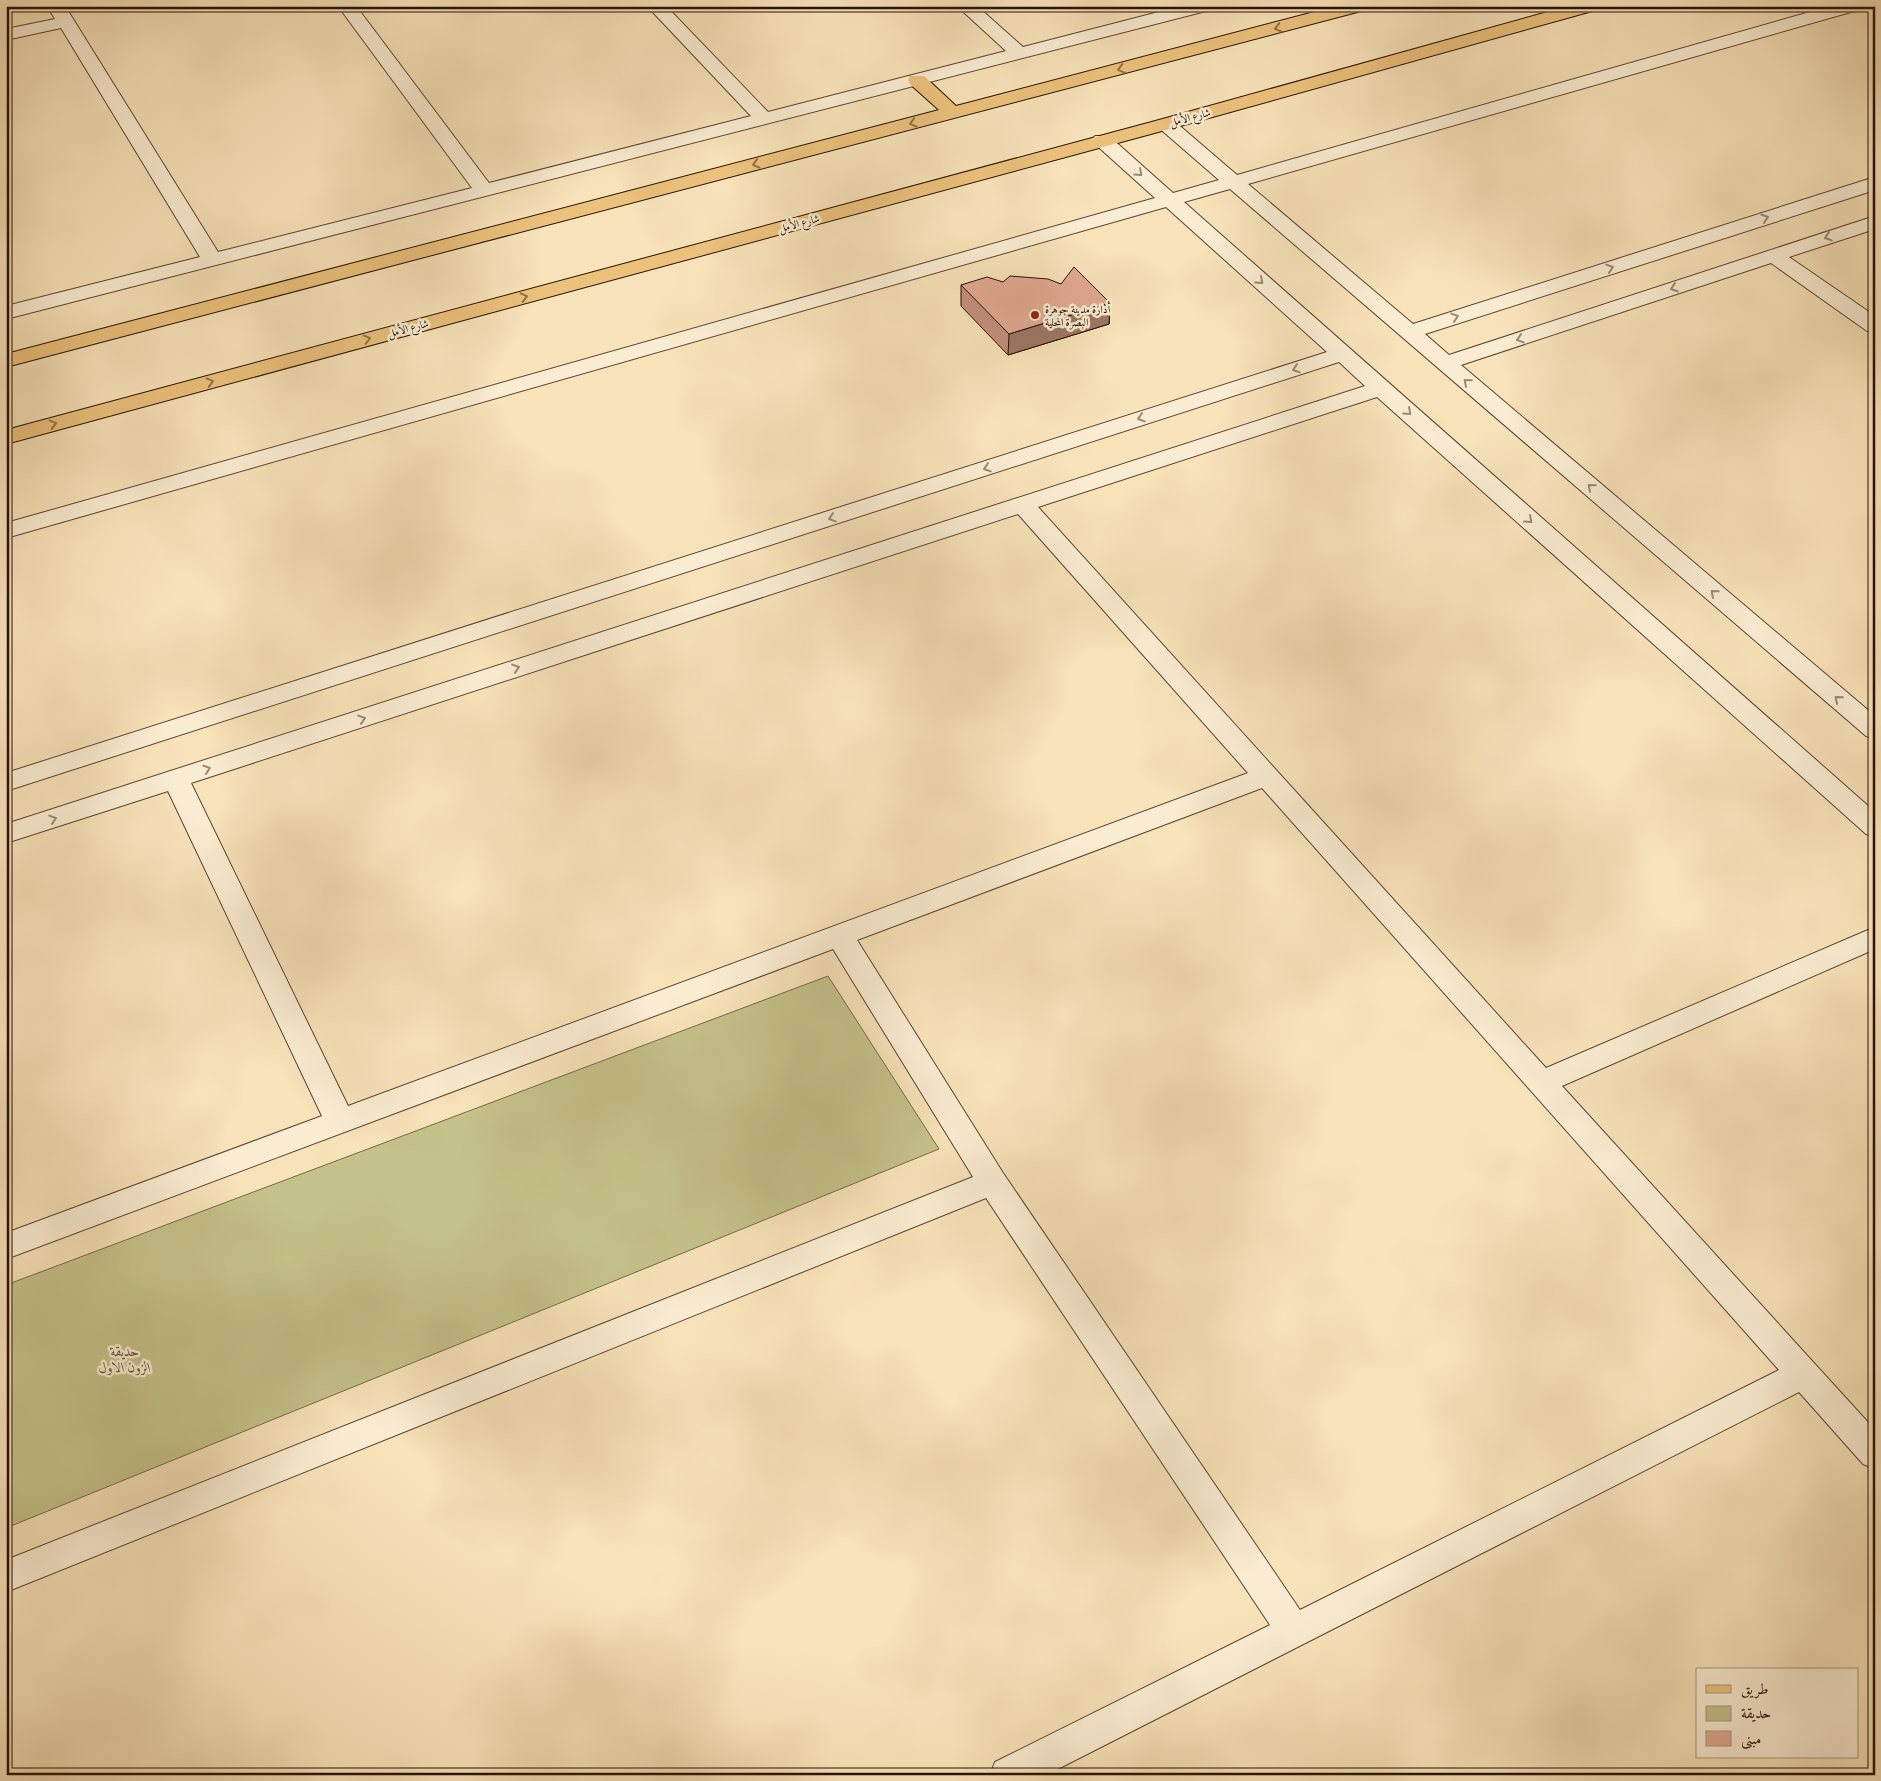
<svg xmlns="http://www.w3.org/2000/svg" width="1881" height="1781" font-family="Vollkorn,Amiri,serif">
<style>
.green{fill:#c5c18a;stroke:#756946}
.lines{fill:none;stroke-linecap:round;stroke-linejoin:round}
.minor-casing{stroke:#5a452f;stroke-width:2}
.major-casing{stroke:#251101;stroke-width:2}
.minor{fill:#faecd2;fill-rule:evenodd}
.major{fill:#ecc17c;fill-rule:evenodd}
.wall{fill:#c2907e;stroke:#251101}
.shaded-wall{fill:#9e7666;stroke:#251101}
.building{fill:#e1a892;stroke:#251101}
.oneway{stroke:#927245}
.oneway2{stroke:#9a8974}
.poi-dot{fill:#8f2418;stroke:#faecd2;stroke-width:2}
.labels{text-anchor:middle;stroke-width:5;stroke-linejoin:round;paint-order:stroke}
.far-street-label{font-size:11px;fill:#251101;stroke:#faecd2}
.far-poi-label{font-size:11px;fill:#251101;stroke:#faecd2;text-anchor:start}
.park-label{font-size:14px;font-style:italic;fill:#5d4f31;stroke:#faecd2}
</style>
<rect width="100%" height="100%" fill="#f8e2b9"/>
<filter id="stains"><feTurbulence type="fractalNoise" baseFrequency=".004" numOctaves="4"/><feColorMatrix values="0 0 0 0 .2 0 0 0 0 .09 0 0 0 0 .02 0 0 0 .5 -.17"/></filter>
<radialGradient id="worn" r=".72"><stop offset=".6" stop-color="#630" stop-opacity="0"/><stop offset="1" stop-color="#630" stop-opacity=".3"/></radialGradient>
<path class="green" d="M828 976 939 1149 6 1528V1285Z"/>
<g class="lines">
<defs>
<path id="minor" d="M47 6H65L218 252 472 188 338 6H356L489 183 751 116 647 6H666L768 112 1006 51 957 6H977L1023 47 1182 6H1213L1210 10 6 319V306L200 257 61 28 6 40V29L55 19Z
M1831 6H1861L1858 10 1248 184 1413 324 1875 177V190L1425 334 1449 355 1875 216V229L1789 257 1875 316V332L1867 331 1771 263 1461 365 1875 716V739L1866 736 1230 189 1184 202 1875 812V836L1866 834 1377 397 1038 507 1546 1068 1875 927V949L1562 1086 1875 1430V1469L1863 1464 1799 1392 1046 1775H990L995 1762 1270 1625 986 1198 6 1592V1560L973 1177 833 949 6 1259V1233L322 1116 168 791 6 843V824L1365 386 1339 362 6 791V773L1327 352 1166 207 6 538V523L1155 198 1095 144 1092 140 1095 136H1109L1173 193 1219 180 1159 128 1156 124 1159 120H1173L1237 175ZM1018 514 1248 773 348 1106 191 783ZM1262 788 1779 1370 1300 1610 1003 1173 857 940Z"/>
<path id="major" d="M1337 6H1368L1365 10 6 367V354L939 110 910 84 908 80 910 76H924L956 106Z
M1569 6H1599L1596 10 1173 128 6 444V430L1159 120Z"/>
</defs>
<use href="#minor" class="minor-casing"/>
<use href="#major" class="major-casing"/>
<use href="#minor" class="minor"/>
<use href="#major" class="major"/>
</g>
<path class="wall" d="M1003 282 1061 284 1110 303 1109 324 1008 355 961 306V285Z"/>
<path class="shaded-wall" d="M1110 303 1109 324 1008 355 1009 334Z"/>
<path class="building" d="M1074 267 1110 303 1009 334 961 285 987 277 1003 282 1010 276 1048 279 1061 284Z"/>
<defs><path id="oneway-chevron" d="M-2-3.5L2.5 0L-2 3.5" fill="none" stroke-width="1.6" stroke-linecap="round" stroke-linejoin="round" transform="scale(1.25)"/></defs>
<g class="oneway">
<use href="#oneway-chevron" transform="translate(1278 28) rotate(165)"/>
<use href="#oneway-chevron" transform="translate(1121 69) rotate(165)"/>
<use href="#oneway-chevron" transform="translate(913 123) rotate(165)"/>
<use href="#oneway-chevron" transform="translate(756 164) rotate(165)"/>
<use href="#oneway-chevron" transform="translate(524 297) rotate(-15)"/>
<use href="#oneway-chevron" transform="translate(367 339) rotate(-15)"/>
<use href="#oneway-chevron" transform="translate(210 382) rotate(-15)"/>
<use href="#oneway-chevron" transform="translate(53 424) rotate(-15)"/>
</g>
<g class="oneway2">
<use href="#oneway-chevron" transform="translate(1139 173) rotate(42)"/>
<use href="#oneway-chevron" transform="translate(1765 218) rotate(-18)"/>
<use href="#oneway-chevron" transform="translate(1828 237) rotate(162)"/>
<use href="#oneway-chevron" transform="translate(1610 268) rotate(-18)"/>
<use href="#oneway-chevron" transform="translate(1260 281) rotate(42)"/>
<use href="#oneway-chevron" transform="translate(1674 288) rotate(162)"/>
<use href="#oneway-chevron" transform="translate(1455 317) rotate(-18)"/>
<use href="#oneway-chevron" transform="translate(1520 339) rotate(162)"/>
<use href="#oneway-chevron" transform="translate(1296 369) rotate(162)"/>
<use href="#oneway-chevron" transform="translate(1467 382) rotate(-139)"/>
<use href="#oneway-chevron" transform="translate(1408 412) rotate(42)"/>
<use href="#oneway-chevron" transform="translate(1141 418) rotate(162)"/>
<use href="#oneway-chevron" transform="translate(987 468) rotate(162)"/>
<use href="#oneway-chevron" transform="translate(1591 487) rotate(-139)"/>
<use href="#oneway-chevron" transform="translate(832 518) rotate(162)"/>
<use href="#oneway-chevron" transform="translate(1529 520) rotate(42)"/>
<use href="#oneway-chevron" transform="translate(1714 593) rotate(-139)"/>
<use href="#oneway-chevron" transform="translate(516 668) rotate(-18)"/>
<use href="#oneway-chevron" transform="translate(1838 699) rotate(-139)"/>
<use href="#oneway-chevron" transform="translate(362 719) rotate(-18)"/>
<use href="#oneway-chevron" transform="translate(207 769) rotate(-18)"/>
<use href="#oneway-chevron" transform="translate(53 819) rotate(-18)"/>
</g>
<circle class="poi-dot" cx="1035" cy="315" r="5"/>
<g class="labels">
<g class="far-street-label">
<text transform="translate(1190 117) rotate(-15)" y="4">شارع الأمل</text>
<text transform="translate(799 223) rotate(-15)" y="4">شارع الأمل</text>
<text transform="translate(408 328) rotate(-15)" y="4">شارع الأمل</text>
</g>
<g class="far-poi-label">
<text x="1045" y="313">أدارة مدينة جوهرة<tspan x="1045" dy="13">البصرة المحلية</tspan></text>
</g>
<g class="park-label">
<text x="125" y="1356">حديقة<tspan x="125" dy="16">الزون الاول</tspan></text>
</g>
</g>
<rect width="1881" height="1781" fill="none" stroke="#f8e2b9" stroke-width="25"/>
<rect x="8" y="8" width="1866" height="1766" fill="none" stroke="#251101" stroke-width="2.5"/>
<rect x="12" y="12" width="1856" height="1756" fill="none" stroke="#251101"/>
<rect x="1696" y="1668" width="162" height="90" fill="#faecd2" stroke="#a5947e"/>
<rect x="1706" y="1685" width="25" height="8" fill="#ecc17c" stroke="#a5947e"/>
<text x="1741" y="1694" font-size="15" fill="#251101">طريق</text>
<rect x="1706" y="1706" width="25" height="15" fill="#c5c18a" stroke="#a5947e"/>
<text x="1741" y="1718" font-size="15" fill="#251101">حديقة</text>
<rect x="1706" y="1731" width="25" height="15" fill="#e1a892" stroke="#a5947e"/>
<text x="1741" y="1744" font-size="15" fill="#251101">مبنى</text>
<rect width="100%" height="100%" filter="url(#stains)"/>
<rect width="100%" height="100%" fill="url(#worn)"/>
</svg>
